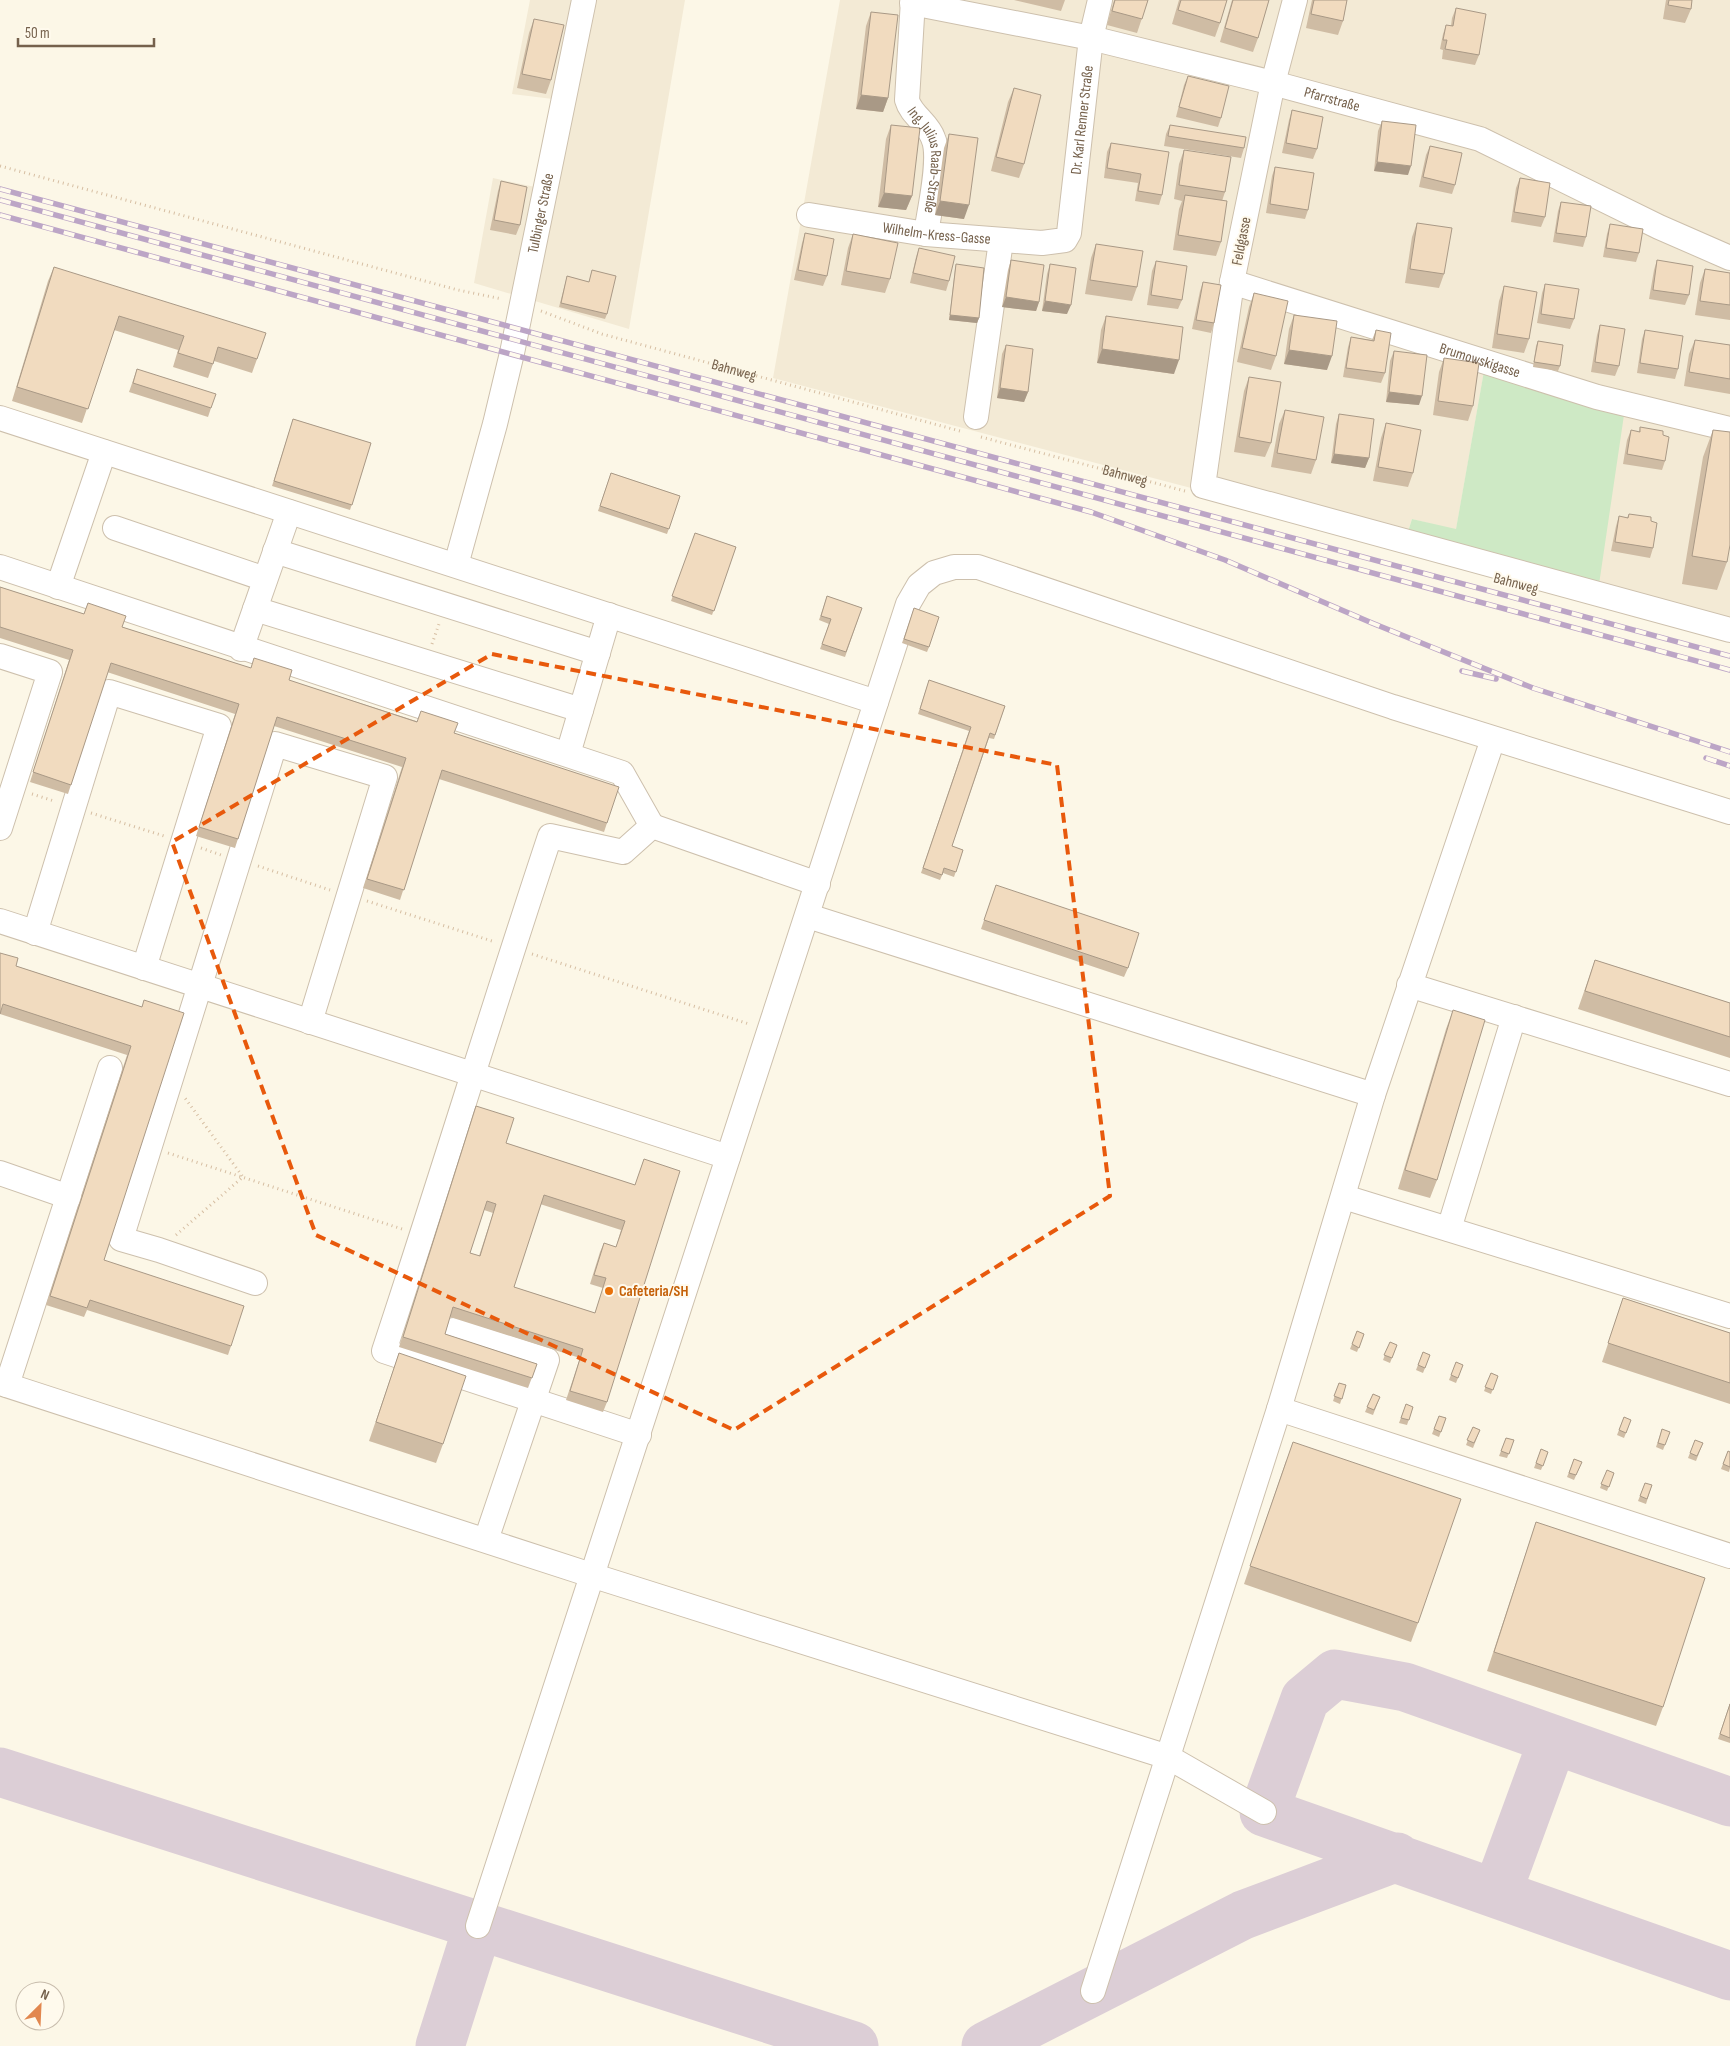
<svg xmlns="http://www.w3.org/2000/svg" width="1730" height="2046" font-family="'Sofia Sans Condensed',sans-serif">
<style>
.residential{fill:#f3ead5}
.green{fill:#cee9c5}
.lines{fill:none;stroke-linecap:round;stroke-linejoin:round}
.taxiway{stroke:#dcced6;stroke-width:49}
.minor-casing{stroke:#cdc0ad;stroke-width:26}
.path{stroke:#d6bea2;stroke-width:3;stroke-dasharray:1 4;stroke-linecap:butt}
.minor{stroke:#fff;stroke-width:24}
.rail-casing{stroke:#bca5c6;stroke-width:5.5}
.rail{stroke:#fffaed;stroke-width:4;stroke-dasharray:11;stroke-linecap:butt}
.wall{fill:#cfbca4;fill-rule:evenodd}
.shaded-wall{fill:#a99986}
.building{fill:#f1dbbf;stroke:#a99986;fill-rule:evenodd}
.marked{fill:none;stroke:#e8590c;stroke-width:4;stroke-dasharray:10 6;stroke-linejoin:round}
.food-dot{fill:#e8710a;stroke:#fffaed;stroke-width:2}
.labels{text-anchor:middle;stroke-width:4;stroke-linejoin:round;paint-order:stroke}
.street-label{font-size:15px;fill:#75614c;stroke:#fffaed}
.food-label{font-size:15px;font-weight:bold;fill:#c56008;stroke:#fffaed;text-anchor:start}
</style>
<rect width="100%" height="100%" fill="#fcf7e7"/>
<path class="residential" d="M530 0H685L629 329 474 283 493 178 535 187 553 99 512 94Z
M840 0H1730V634L1597 598 1484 372 1456 530 1412 519 1404 544 773 378Z"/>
<path class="green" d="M1484 371 1624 415 1597 598 1404 544 1412 519 1456 529Z"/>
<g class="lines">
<path class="taxiway" d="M0 1772 854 2046
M1730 1802 1405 1687 1335 1674 1305 1699 1264 1812 1730 1976
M1497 1893 1553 1740
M440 2046 478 1926
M986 2046 1243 1915 1397 1857"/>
<defs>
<g id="minor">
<path id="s3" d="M913 0 907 100C911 115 928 123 933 138 942 157 929 211 926 234"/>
<path d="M1295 0 1273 83 1232 282 1203 486 1730 630"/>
<path id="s4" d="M912 3 1091 38 1273 83 1480 139 1659 227 1730 258"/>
<path id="s5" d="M809 215 926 234 1042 243 1065 240 1069 233 1091 38 1100 0"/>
<path id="s6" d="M1232 282 1597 397 1730 429"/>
<path d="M976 417 1001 241"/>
<path d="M0 418 876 702"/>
<path d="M115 528 265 579"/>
<path d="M275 551 598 653"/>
<path id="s7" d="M456 565 495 424 512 353 584 0"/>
<path d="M0 567 622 773 652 826"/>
<path d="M58 587 104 452"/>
<path d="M255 609 581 710"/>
<path d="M241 649 289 512"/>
<path d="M0 656 50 672 0 828"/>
<path d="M568 754 609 615"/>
<path d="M808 916 1373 1095"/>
<path d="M0 921 728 1157"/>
<path d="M35 933 109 692 219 726 144 968"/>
<path d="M1409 985 1730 1084"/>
<path d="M0 1173 69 1197"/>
<path d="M1344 1197 1730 1316"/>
<path d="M1449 1229 1514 1017"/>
<path d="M255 1283 159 1250 121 1239 275 744 385 777 310 1022"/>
<path d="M454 1330 547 1360 486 1540"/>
<path d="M0 1383 591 1575 1168 1757 1264 1812"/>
<path d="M7 1385 110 1068"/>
<path d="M1279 1409 1730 1556"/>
<path d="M639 1435 384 1351C441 1179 493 1007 550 836L623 852 652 826 818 884"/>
<path d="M478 1926 908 604 919 585 934 573 954 567H978L1393 707 1730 812"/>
<path d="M1093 1991 1279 1409 1373 1095 1493 739"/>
</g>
</defs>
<use href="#minor" class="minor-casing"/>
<g class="path">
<path d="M0 166 458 290 502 299"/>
<path id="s1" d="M541 311 602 334 960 431"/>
<path id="s2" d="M981 437 1185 491"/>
<path d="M432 644 439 624"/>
<path d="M32 794 54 801"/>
<path d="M91 813 164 836"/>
<path d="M201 848 221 855"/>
<path d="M258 866 330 890"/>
<path d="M367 901 495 942"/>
<path d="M532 954 749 1024"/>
<path d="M168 1153 402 1229"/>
<path d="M176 1235 243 1177 185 1098"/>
</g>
<use href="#minor" class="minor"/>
<defs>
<path id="rail" d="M0 189 1730 656
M0 200 1730 670
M0 215 1091 512 1225 560 1372 623 1533 688 1730 752
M1462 671 1496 679
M1706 758 1730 766"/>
</defs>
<use href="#rail" class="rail-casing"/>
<use href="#rail" class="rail"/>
</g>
<path class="wall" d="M1014 0H1065L1061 11Z
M1114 0H1148L1137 33 1107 25Z
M1179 0H1227L1220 23 1215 37 1172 24Z
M1232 0H1269L1258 38 1253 52 1220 42Z
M1312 0H1347L1343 21 1338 35 1306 28Z
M1666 0H1692L1691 9 1685 23 1663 19Z
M1456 8 1479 55 1475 65 1442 59 1443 50 1440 49 1443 34 1446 25 1451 26 1452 18Z
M871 12 888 98 883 112 856 109 866 26Z
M534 19 551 80 546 94 517 88 529 33Z
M1188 76 1221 118 1218 127 1176 117 1184 85Z
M1014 88 1024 164 1019 178 991 171 1008 102Z
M1292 110 1317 149 1313 159 1282 153 1289 120Z
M1382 121 1408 175 1374 171 1378 131Z
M891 125 912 196 906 210 878 207 886 139Z
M1170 125 1244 148 1241 158 1164 146 1166 134Z
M949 134 964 219 935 215 944 148Z
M1111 143 1162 195 1159 205 1135 201 1138 183 1104 178 1107 152Z
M1430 146 1455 185 1452 194 1419 187 1426 155Z
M1184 150 1225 192 1222 201 1221 242 1216 256 1173 250 1179 209 1182 201 1174 199 1179 164Z
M1275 167 1308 210 1305 219 1266 213 1272 176Z
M1520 178 1545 217 1541 227 1511 222 1516 188Z
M501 181 520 225 516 235 490 230 498 191Z
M1561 202 1586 237 1583 247 1553 242 1558 211Z
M1417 223 1444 274 1439 288 1405 283 1412 237Z
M1610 224 1639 253 1636 262 1603 257 1607 234Z
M805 233 827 276 823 286 794 280 802 243Z
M853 234 890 279 885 293 841 285 848 248Z
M1096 244 1137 287 1132 301 1085 294 1091 258Z
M919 248 949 281 946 291 910 283 916 257Z
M1011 260 1039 302 1036 311 1002 307 1008 270Z
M1657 260 1689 295 1685 305 1649 299 1654 270Z
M1156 261 1182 300 1178 309 1147 305 1152 271Z
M956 264 979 318 977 323 949 320 955 269Z
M1050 264 1067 314 1042 311 1047 274Z
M54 267 257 359 252 373 214 361 208 378 173 367 178 350 114 330 82 423 12 401 48 281Z
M1705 269 1730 273V320L1695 315 1700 283Z
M592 270 607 314 605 319 559 307 567 276 589 282Z
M1203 282 1214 323 1211 333 1192 329 1200 291Z
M1545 284 1574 319 1570 329 1537 323 1542 293Z
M1504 286 1529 339 1524 353 1492 348 1499 301Z
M1254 293 1276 356 1271 370 1237 362 1249 307Z
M1294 315 1327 370 1284 364 1289 329Z
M1106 316 1174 374 1097 363 1101 330Z
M1600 325 1619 366 1615 376 1591 372 1597 335Z
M1376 330 1385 373 1381 383 1343 377 1348 347 1351 337 1372 340Z
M1645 330 1678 369 1675 379 1637 373 1642 339Z
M1695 340 1730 345V394L1684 386 1689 354Z
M1538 341 1560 366 1558 371 1533 367 1536 346Z
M1006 345 1028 392 1024 402 997 398 1002 354Z
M1394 351 1419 405 1386 402 1390 361Z
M1444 358 1473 406 1468 421 1433 415 1439 372Z
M137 369 211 408 208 417 129 392Z
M1249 377 1271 443 1265 457 1234 452 1244 391Z
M1285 410 1316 460 1311 474 1271 467 1279 424Z
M1339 414 1369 458 1365 468 1331 463 1336 424Z
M293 419 371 443 350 510 272 486Z
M1386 423 1413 473 1408 487 1373 481 1381 438Z
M1640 427 1665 461 1662 470 1623 464 1627 440 1631 430 1639 432Z
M1713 430 1727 562 1717 590 1682 584 1703 457Z
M611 473 680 496 667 534 598 511Z
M1629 514 1653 548 1650 558 1611 551 1616 526 1619 516 1627 518Z
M695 533 736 547 712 615 671 601Z
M0 587 84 614 88 603 122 627 454 733 607 823 604 832 439 779 400 900 363 888 402 767 274 726 235 848 196 836 235 714 107 672 68 794 30 782 69 660 0 638Z
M827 596 862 608 845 657 820 649 829 624 819 620Z
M914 608 929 647 927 652 902 643Z
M929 680 1005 706 994 739 989 738 952 846 963 850 954 877 943 873 940 880 921 873 969 731 918 714Z
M996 885 1128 968 1124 977 981 929Z
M1595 960 1730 1003V1058L1578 1009Z
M16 966 142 1007 104 1260 231 1346 228 1355 87 1310 84 1317 46 1305 127 1055 0 1014Z
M1453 1010 1437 1180 1430 1198 1398 1189 1446 1029Z
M476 1106 506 1143 635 1185 644 1159 607 1402 603 1412 566 1400 580 1358 450 1317 445 1334 537 1364 528 1388 399 1347ZM540 1204 621 1230 616 1247 604 1243 600 1252 590 1284 603 1288 595 1313 514 1287ZM484 1210 493 1213 479 1256 470 1253Z
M1623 1298 1730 1333V1404L1602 1362Z
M1357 1331 1364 1334 1357 1352 1350 1349Z
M1390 1342 1397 1345 1390 1363 1383 1360Z
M1423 1352 1430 1355 1423 1373 1416 1370Z
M399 1353 443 1444 436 1463 369 1441Z
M1456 1362 1463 1365 1456 1383 1449 1380Z
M1491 1373 1498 1376 1491 1394 1484 1391Z
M1339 1383 1346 1385 1340 1404 1333 1401Z
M1373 1394 1380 1397 1373 1415 1365 1412Z
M1406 1404 1413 1407 1407 1425 1399 1423Z
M1439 1416 1446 1418 1439 1437 1432 1434Z
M1624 1417 1631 1420 1624 1438 1617 1435Z
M1473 1427 1480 1430 1473 1448 1466 1445Z
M1662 1429 1670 1432 1663 1450 1656 1447Z
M1506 1438 1514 1440 1507 1458 1499 1456Z
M1695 1440 1703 1443 1696 1461 1688 1458Z
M1541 1449 1548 1452 1541 1470 1534 1468Z
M1728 1451 1730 1452V1468L1729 1472 1721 1469Z
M1574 1459 1582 1462 1574 1480 1567 1477Z
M1286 1461 1418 1623 1411 1642 1244 1584Z
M1607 1470 1614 1473 1607 1491 1600 1488Z
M1645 1483 1652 1485 1646 1504 1638 1501Z
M1536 1522 1663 1707 1656 1726 1487 1671Z
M1730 1703V1743L1718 1739Z"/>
<path class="shaded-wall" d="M861 95 888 98 883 112 856 109Z
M1377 162 1411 166 1408 175 1374 171Z
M884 193 912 196 906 210 878 207Z
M940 201 969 205 964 219 935 215Z
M1006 297 1039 302 1036 311 1002 307Z
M1045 301 1071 305 1067 314 1042 311Z
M950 315 979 318 977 323 949 320Z
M1102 349 1179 360 1174 374 1097 363Z
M1289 350 1332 356 1327 370 1284 364Z
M1000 388 1028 392 1024 402 997 398Z
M1389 392 1422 396 1419 405 1386 402Z
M1334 454 1369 458 1365 468 1331 463Z"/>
<path class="building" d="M1115 0H1148L1142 19 1112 11Z
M1181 0H1227L1220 23 1178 10Z
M1233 0H1269L1258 38 1225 28Z
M1314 0H1347L1343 21 1311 14Z
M1669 0H1692L1691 9 1668 5Z
M1456 8 1486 14 1479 55 1445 49 1447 40H1443L1446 25 1453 26Z
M871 12 898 15 888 98 861 95Z
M534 19 564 25 551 80 522 74Z
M1188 76 1229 86 1221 118 1179 107Z
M1014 88 1041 95 1024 164 996 157Z
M1292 110 1323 117 1317 149 1286 143Z
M1382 121 1416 125 1411 166 1377 162Z
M891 125 920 128 912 196 884 193Z
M1170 125 1246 137 1244 148 1168 136Z
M949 134 978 138 969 205 940 201Z
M1111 143 1169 152 1162 195 1138 191 1141 174 1107 168Z
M1430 146 1462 153 1455 185 1423 177Z
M1184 150 1231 157 1225 192 1179 185Z
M1275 167 1314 173 1308 210 1270 204Z
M1520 178 1550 183 1545 217 1514 212Z
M501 181 527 187 520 225 494 220Z
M1185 195 1227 201 1221 242 1178 235Z
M1561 202 1591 206 1586 237 1556 233Z
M1417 223 1452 228 1444 274 1410 269Z
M1610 224 1643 229 1639 253 1606 248Z
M805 233 834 239 827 276 798 270Z
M853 234 898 243 890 279 846 271Z
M1096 244 1143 251 1137 287 1090 280Z
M919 248 955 256 949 281 913 273Z
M1011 260 1044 265 1039 302 1006 297Z
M1657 260 1693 266 1689 295 1653 290Z
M1156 261 1187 266 1182 300 1151 295Z
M956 264 984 268 979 318 950 315Z
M1050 264 1076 268 1071 305 1045 301Z
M54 267 266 333 257 359 218 347 213 364 178 353 184 336 119 316 88 409 17 387Z
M1705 269 1730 273V305L1700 301Z
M592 270 616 276 607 314 561 303 567 276 589 282Z
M1203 282 1221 285 1214 323 1196 320Z
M1545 284 1579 289 1574 319 1541 314Z
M1504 286 1537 292 1529 339 1497 334Z
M1254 293 1288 301 1276 356 1242 348Z
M1294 315 1337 321 1332 356 1289 350Z
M1106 316 1183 327 1179 360 1102 349Z
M1600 325 1625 329 1619 366 1595 362Z
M1376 330 1391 333 1385 373 1346 368 1351 337 1374 341Z
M1645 330 1683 336 1678 369 1640 363Z
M1695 340 1730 345V379L1689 372Z
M1538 341 1563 345 1560 366 1534 362Z
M1006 345 1033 349 1028 392 1000 388Z
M1394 351 1427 355 1422 396 1389 392Z
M1444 358 1479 363 1473 406 1438 401Z
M137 369 216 394 211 408 133 383Z
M1249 377 1281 382 1271 443 1239 437Z
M1285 410 1324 417 1316 460 1277 453Z
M1339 414 1374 419 1369 458 1334 454Z
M293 419 371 443 352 505 274 481Z
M1386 423 1421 430 1413 473 1378 467Z
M1640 427 1663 431V435L1669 437 1665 461 1627 454 1631 430 1640 432Z
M1713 430 1730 432V545L1727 562 1692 556Z
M611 473 680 496 669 529 600 506Z
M1629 514 1651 517V521L1657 523 1653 548 1615 542 1619 516 1628 518Z
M695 533 736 547 714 611 672 596Z
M0 587 84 614 88 603 126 616 122 627 251 668 254 658 292 670 289 680 417 722 421 711 458 723 454 733 619 787 607 823 442 770 404 890 367 879 406 758 277 717 238 839 199 827 239 704 111 663 71 785 33 772 73 650 0 627Z
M827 596 862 608 846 652 822 644 831 619 821 616Z
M914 608 939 617 929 647 904 639Z
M929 680 1005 706 995 735 990 733 952 846 963 850 956 872 944 868 942 875 923 868 971 727 920 709Z
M996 885 1139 933 1128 968 984 920Z
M0 953 18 958 16 966 142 1007 144 1000 184 1013 104 1260 244 1306 231 1346 90 1300 87 1308 50 1296 131 1046 3 1004 0 1014Z
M1595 960 1730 1003V1037L1585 991Z
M1453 1010 1485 1020 1437 1180 1405 1170Z
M476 1106 514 1118 506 1143 635 1185 644 1159 680 1171 607 1402 570 1391 583 1349 453 1307 445 1334 537 1364 532 1378 403 1337ZM544 1195 625 1221 616 1247 604 1243 594 1275 606 1278 595 1313 514 1287ZM487 1201 496 1204 480 1256 470 1253Z
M1623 1298 1730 1333V1383L1608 1343Z
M1357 1331 1364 1334 1359 1348 1352 1344Z
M1390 1342 1397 1345 1392 1358 1384 1355Z
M1423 1352 1430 1355 1425 1368 1418 1365Z
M399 1353 466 1376 443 1444 376 1422Z
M1456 1362 1463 1365 1458 1378 1451 1375Z
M1491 1373 1498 1376 1493 1390 1485 1387Z
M1339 1383 1346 1385 1342 1399 1334 1396Z
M1373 1394 1380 1397 1374 1410 1367 1407Z
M1406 1404 1413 1407 1409 1420 1401 1418Z
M1439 1416 1446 1418 1441 1432 1434 1429Z
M1624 1417 1631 1420 1626 1433 1619 1430Z
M1473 1427 1480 1430 1474 1443 1467 1440Z
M1662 1429 1670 1432 1665 1445 1658 1443Z
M1506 1438 1514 1440 1509 1454 1501 1451Z
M1695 1440 1703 1443 1697 1456 1690 1453Z
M1293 1442 1461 1499 1418 1623 1250 1566Z
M1541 1449 1548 1452 1543 1466 1536 1463Z
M1728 1451 1730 1452V1467L1723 1464Z
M1574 1459 1582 1462 1576 1475 1569 1473Z
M1607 1470 1614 1473 1609 1487 1601 1484Z
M1645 1483 1652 1485 1647 1499 1640 1496Z
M1536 1522 1705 1578 1663 1707 1494 1652Z
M1730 1704V1738L1720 1734Z"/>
<path class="marked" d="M492 654 1057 765 1110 1196 734 1430 316 1235 172 842Z"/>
<circle class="food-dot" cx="609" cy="1291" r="5"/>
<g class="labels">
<g class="street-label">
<text dy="5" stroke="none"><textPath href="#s4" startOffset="431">Pfarrstraße</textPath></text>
<text dy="5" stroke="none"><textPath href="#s5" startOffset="380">Dr. Karl Renner Straße</textPath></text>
<text dy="5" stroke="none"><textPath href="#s3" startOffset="166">Ing. Julius Raab-Straße</textPath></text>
<text dy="5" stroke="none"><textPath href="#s7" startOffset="362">Tulbinger Straße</textPath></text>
<text dy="5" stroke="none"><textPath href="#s5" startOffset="129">Wilhelm-Kress-Gasse</textPath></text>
<text transform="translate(1241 241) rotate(-79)" y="5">Feldgasse</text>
<text dy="5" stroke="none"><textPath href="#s6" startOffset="260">Brumowskigasse</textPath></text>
<text dy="5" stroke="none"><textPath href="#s1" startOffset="202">Bahnweg</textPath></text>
<text dy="5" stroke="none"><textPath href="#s2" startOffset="149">Bahnweg</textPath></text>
<text transform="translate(1516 583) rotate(15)" y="5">Bahnweg</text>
</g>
<g class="food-label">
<text x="619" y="1296">Cafeteria/SH</text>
</g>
</g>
<g transform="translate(40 2006) rotate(24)"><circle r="24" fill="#fffaed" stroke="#c8bdad"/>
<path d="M0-4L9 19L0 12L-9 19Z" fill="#e2874f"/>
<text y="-8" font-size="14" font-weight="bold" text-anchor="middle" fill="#75614c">N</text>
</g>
<path d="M18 38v8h136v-8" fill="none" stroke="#75614c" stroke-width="2.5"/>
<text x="25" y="38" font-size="15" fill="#75614c" stroke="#fffaed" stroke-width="4" paint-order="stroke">50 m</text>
</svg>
